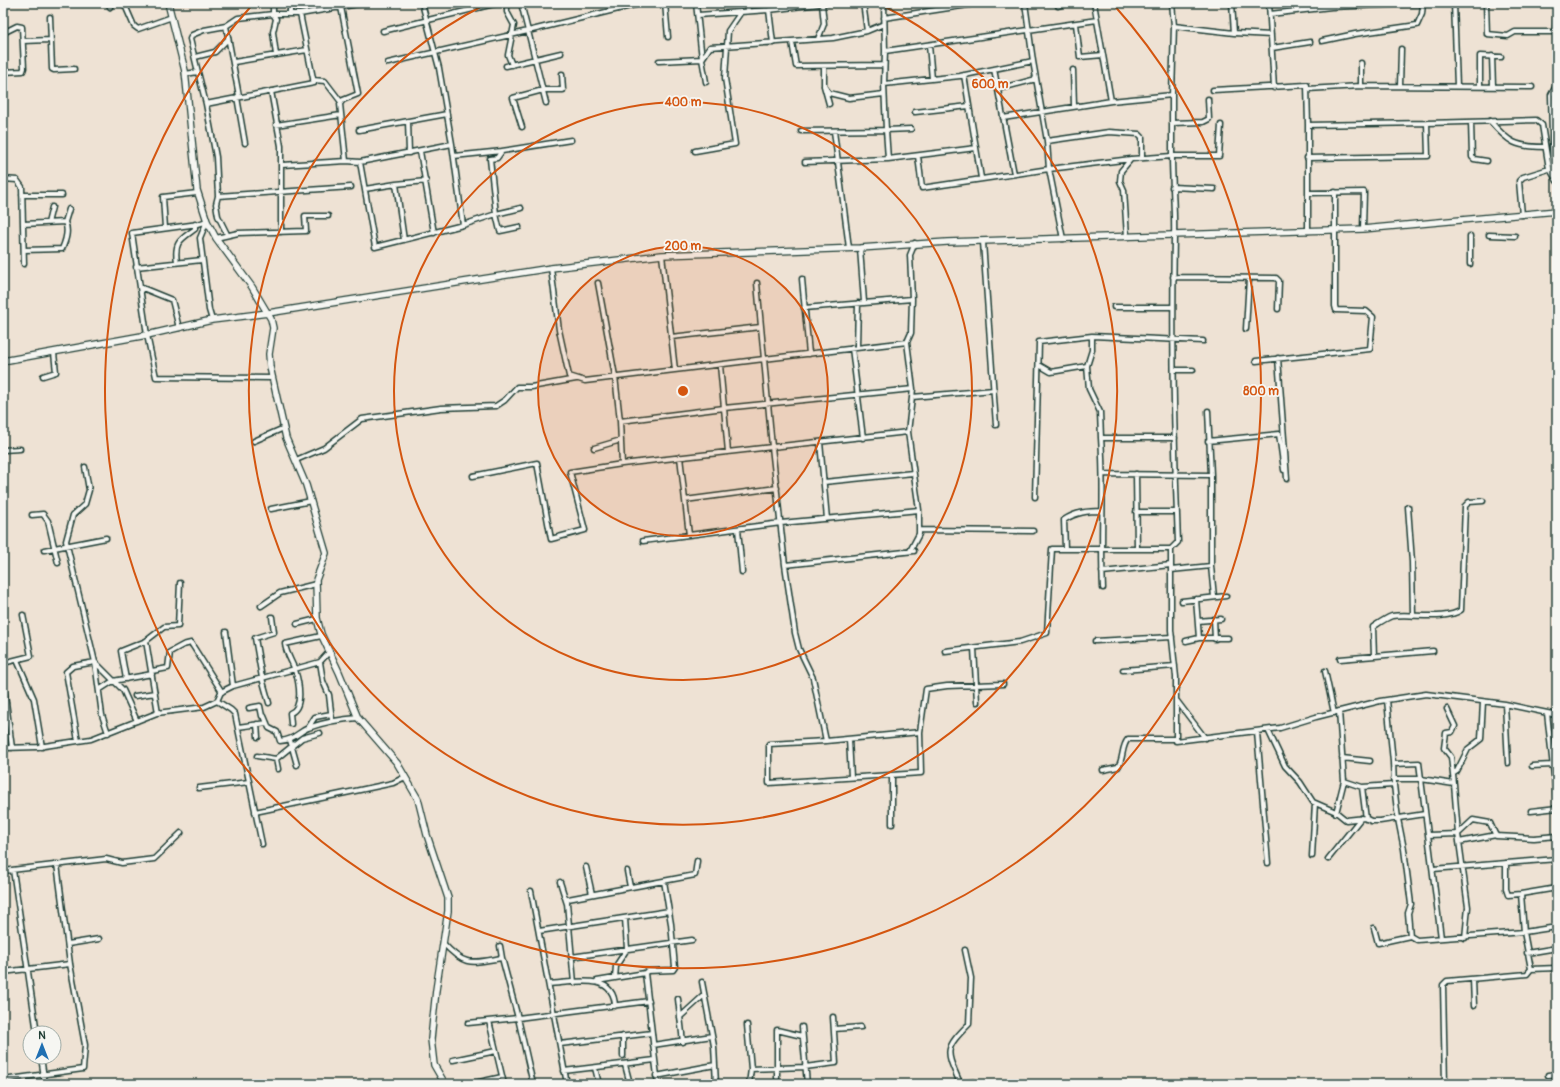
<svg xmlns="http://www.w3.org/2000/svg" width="1560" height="1087" font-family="Pangolin,sans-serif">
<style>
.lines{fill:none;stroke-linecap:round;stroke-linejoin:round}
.street-casing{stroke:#1f3d34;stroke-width:7}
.secondary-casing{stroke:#1f3d34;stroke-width:8}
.street{stroke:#f6f6f2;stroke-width:4}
.secondary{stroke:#f6f6f2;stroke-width:5.5}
.ring{fill:none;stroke:#d45610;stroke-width:2}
.centre{fill:#d45610;stroke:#f6f6f2;stroke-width:2}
.ring-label{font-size:12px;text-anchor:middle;font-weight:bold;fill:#d45610;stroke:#f6f6f2;stroke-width:3.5;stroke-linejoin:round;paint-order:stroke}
</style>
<rect width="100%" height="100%" fill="#eee2d4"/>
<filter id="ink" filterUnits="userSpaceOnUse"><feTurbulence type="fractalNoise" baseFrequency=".025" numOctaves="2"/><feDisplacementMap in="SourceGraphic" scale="8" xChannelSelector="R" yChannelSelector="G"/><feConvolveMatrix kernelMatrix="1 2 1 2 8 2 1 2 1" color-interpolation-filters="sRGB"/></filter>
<g filter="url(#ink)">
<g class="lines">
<defs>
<path id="street" d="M108 3 110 7
M124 3 134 26 138 29 172 17
M273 3V14L276 19 273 32 276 55
M422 3 439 68 452 144 463 225
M507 3V12L514 25 508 55 512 65
M665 3 668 37
M747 3 748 10
M884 3 885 51
M1025 3 1033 61
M1172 3 1174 26 1234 33 1271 35
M1232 3 1234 33
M1269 3 1274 88
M1302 3V10
M1330 3 1331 7 1433 3
M1451 3H1454L1457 86
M1486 3 1487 34 1508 36 1515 32H1555L1557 3
M1058 6 1068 3
M341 7 358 94 343 100 340 104 346 161
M769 10 773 43
M290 14V3
M1270 14 1331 7
M698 15 769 10 828 3
M50 17 52 69 54 70 74 69
M884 18 981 3
M1076 24 1080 57 1103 55
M226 26 239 96
M383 31 498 3
M867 31 884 24
M3 33 17 26 22 27 24 68 23 71 3 72
M818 39 824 24 822 4
M23 41 50 40
M1322 41 1355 34 1417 25 1422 14 1423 3
M792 42 796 66 884 65
M929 45 932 79
M1272 48 1310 42
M1492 56 1493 86
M195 57 215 52 228 39
M659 61 702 59 696 3
M234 62 307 50
M388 63 528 31 521 3
M1361 63V86
M506 66 561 53
M824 66V86L829 104
M994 69 1014 174
M1073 70 1074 106
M198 72 190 39 192 35 204 30 226 26 238 18 273 14H300
M185 74 198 72 206 104 314 83 300 14 364 3
M964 75 981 178
M313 80 325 81 341 102
M706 82 702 59 710 47 833 38 867 31 863 3
M884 84 960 76 1033 61 1047 141
M824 86 829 93 849 98 884 94
M1400 86 1401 49
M1480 86V56L1501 57
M998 89 1036 79
M1307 89 1361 86 1532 87
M1213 90 1307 85 1308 125 1427 123 1428 156 1307 158
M271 91 281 146V232
M1172 95 1174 26
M237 97 245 143
M1111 101 1172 95V156H1219L1221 125
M546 103 528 31 643 3
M206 104 216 157 218 196 216 204 218 216 227 234
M915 112 969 106
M1003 118 1111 101 1094 3
M408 121 409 153
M1490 121C1509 143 1516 147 1545 147
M1471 122 1472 157 1474 159 1487 161
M1172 123 1203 122 1209 119 1208 99
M1427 123 1536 120 1542 125 1549 169 1523 177 1519 181 1522 215
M276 125 341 115
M1308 125V231
M522 127 513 98 543 90H563L562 74
M911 129 886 130 884 84 885 51 1097 20
M359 130 447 114
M801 131 886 130 888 159
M834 131 849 248
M420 151 434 233
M695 151 735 144 725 78 728 31 741 12
M454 156 502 151
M918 156 922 188 1049 169 1063 239
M360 162 375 247 463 225 496 214 490 159 497 158 502 151 571 140
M805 162 888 159 976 148
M282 165 346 161 360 162 452 144
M1551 171 1557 181
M1553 173 1551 95 1557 84
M3 179 17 180 22 187 24 264
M1172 187 1214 189
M365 189 396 184
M1308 193 1364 192 1363 229
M22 195H62
M218 196 351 187
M207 221 198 224 132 233 147 335 156 377 272 378
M207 221 200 238 209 310 212 320
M48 223 52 207
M23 224 65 222
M519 227 500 231 496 214 521 208
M165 228 163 197 197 193
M1489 235 1515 236
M1127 237 1124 190 1120 181 1121 171 1131 159
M216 238 238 233 306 231 305 216H328
M404 240 396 184 426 181
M983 242 996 425
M860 248 864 302
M24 250 62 249C66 240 69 231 65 222L69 209
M662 255 675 370
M177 262C174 242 180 240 195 229V224
M1470 264V236
M136 267 202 260
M551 268 559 330 569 376 585 381 764 359 757 283
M1173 277 1276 278 1279 281 1278 309
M802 279 809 354
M598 283 615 376 620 421 724 408 720 365
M140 287 172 300 179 328
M912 299 910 255 915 243
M1114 307H1173
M804 308 912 299 911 333 907 342 764 359 772 447 908 432
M1246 329 1249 278
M1092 336V350L1087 366 1089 389 1100 412 1101 438
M671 337 761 327
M907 342 913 389 908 432 919 510V534L910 551
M857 347 858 303
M852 348 863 438
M1278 358 1287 479
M1256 361 1370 349 1373 317 1366 311 1336 310 1335 306V192
M1039 365 1051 372 1087 366
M1174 370H1193
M43 376 56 372 54 353
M912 397 994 390
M1208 411 1211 475V566L1214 597
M620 421 622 464 772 447 785 565 795 633 799 649 813 678 826 741
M254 441 284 428
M1208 441 1279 434 1284 470
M820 442 827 519
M594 448 621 440
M3 450 20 449
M728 452 724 408 913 389
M680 457 689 535
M296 460 324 448 362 419 441 408 496 406 505 400 517 387H531L576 379
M85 467 89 490 85 504 73 515 66 541 95 662 102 715 108 733
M1104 474 1211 475
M1136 474 1137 549
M473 476 537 463 551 539 585 530 570 472 622 464
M824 482 913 473
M1035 497 1039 342 1092 336 1203 341
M685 500 777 488
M1408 507 1412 562 1413 616
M271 509 311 501
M1136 512H1177
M32 515 43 514 48 521 58 563
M738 529 742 572
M919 530 1033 531
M643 541 781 523 919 510
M1065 549 1064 520C1076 512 1088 511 1102 511
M1171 549V630L1176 677V741L1280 728 1316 717 1380 701 1426 694 1505 704 1557 715
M44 550 106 538
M785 565 914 551
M1171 570 1211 566
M1102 572 1171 565
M1103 588C1100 538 1105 488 1101 438H1175
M1196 599 1199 638
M1182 601 1226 596
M261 606 280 593 316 584
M1214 619 1215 639
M1198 621 1221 619
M297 624 317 619
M226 632 233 686
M146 641 158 713
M1095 641 1172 637
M1186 641 1199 638H1228
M974 648 977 702
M945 651 1020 642 1047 633 1052 549H1171L1178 542C1174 440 1172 339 1174 238 1175 211 1172 183 1172 156L1131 159 1049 169 1047 141 1109 132 1139 134 1142 137V158
M1374 656 1373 627C1379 623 1386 618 1392 616 1410 613 1446 621 1461 610L1465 506 1469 502 1483 501
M1340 659 1433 651
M17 660 34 699 42 747
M320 662 323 681 329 695 332 720
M3 663 31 656 23 615
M1123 670 1175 666
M152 671 168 668 170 652 183 645 191 643 222 692
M1325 671 1334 713
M3 679 12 748
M126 679 121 651 146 641 164 627 178 626 180 583
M99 690 113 681 152 674
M135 696 155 693
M1387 700 1393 762 1394 785 1398 819 1404 849 1411 904 1408 913 1410 936 1417 940 1524 932 1521 894 1557 888
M1177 701 1205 738
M269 703 262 678 255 638 274 632 272 617
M1505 704 1508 763
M249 708 260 706 262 716H264L269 728 277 732 280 741C294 740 297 733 308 728 325 722 340 719 358 718
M1447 709 1455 726 1452 732 1446 733 1444 748 1451 757 1454 784
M1547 713 1557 803
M257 724 258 737
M291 724 290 713C304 708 299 682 295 670 292 662 286 653 285 644L321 636
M238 727 267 723
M308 728 315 717 331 714
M1268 730 1285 766 1300 782 1313 802 1336 812 1346 820 1365 818 1371 821H1380L1425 814
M920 732 826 741 769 744V783L921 773 920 732 926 689 947 686 1003 684
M1257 732 1268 863
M849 739 851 777
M290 740 297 765
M78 741 66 672 73 666 95 662 123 690 137 721
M3 748 38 747 91 739 157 713 204 707 217 701
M257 756 276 759 278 769
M1342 758 1370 761
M276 759 302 738 320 733
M1393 764 1419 763 1421 779 1454 784 1458 834 1468 907 1465 938
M1532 766 1552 765
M1103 770 1118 767C1124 758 1121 747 1128 739H1176
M1454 773 1457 771 1468 749 1481 739 1483 702
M892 775V824
M1393 779H1421L1441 938
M1344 781 1362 787 1394 785
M1362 787 1366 819
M199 788 249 782
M1531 811 1557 808
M255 812 393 783 405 777
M1336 813 1344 781 1339 711
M1428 835 1458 834 1473 820 1490 823 1496 836 1534 838 1557 836
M1459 842 1496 835
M262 844 235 714 231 710 217 701 221 692 233 686 320 662 329 652
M1312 856 1315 803
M1328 859 1361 818
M1506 863V889L1508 895 1521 894
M586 867 592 894
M1433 869 1557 859
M13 870 37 1033
M3 871 106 859 122 863 154 859 181 833
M627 871 630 887
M560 882 567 904
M531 891 567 1084
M1374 928 1378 943 1410 936
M539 931 669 911
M443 943C465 967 471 963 502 958L500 946
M68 944 99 939
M1527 953 1557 948
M571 957 692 940
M502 958 518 1018 649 1001
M1531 969 1557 968
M3 972 70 964
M615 978 616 966 627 949 625 918
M1473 979 1474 1006
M597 981 645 973
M702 982 714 1046 716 1084
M574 983 567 903 568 899 695 875 697 861
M549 984C572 983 614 971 615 1006
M678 999 683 1042
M680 1017 703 996
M489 1021 504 1084
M468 1023 518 1018 533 1084
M747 1025 751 1069 749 1084
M802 1027 807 1084
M834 1029 861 1027
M652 1033 645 973 647 971 673 970 675 967 671 924 664 881
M623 1036V1056
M560 1044 652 1033 655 1060 564 1071
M653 1045 712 1036
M41 1057 45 1084
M453 1060 496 1051
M655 1060 658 1084
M625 1065 630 1084
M595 1068 599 1084
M751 1069 805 1067 836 1063 833 1017
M1548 1075 1557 1074
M656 1076 715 1065
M777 1078V1030L802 1036
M3 1080 83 1069 85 1045 70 964 57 864
M960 1083C946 1051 943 1050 969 1024L971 978 965 950
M470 1084 502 1077
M954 1084 973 1082
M1445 1084 1443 985 1447 981 1527 974 1531 969 1524 932 1557 927"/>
<path id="secondary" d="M168 3 185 71 197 190 207 221 216 238 252 287 271 319 273 328 269 354 270 367 286 438 306 485 326 553 316 580 317 618 321 634 339 672 358 718 397 763 418 799 427 835 448 898V911L436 990 431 1039 434 1065 445 1084
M3 361 147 335 212 320 268 313 551 268 662 255 860 248 947 242 1363 229 1557 211"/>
</defs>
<use href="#street" class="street-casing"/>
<use href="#secondary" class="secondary-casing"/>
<use href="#street" class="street"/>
<use href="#secondary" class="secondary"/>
</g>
</g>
<circle cx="683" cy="391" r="145" fill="#d45610" fill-opacity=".12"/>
<g class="ring">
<circle cx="683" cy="391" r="145"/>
<circle cx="683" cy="391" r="289"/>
<path d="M880 4A434 434 0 1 1 486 4"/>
<path d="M1113 4A578 578 0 1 1 253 4"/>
</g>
<circle cx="683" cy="391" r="6" class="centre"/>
<g class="ring-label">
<text x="990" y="88">600 m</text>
<text x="683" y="106">400 m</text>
<text x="683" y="250">200 m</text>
<text x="1261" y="395">800 m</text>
</g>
<rect width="1560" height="1087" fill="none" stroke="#f6f6f2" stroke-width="16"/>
<rect x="8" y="8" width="1544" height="1071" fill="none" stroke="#1f3d34" stroke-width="1.5" filter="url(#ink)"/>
<g transform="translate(42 1045)"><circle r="19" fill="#f6f6f2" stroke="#a0aca6"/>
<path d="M0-3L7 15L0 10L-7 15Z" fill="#1f6fb2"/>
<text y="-6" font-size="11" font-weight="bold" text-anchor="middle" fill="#1f3d34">N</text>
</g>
</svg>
